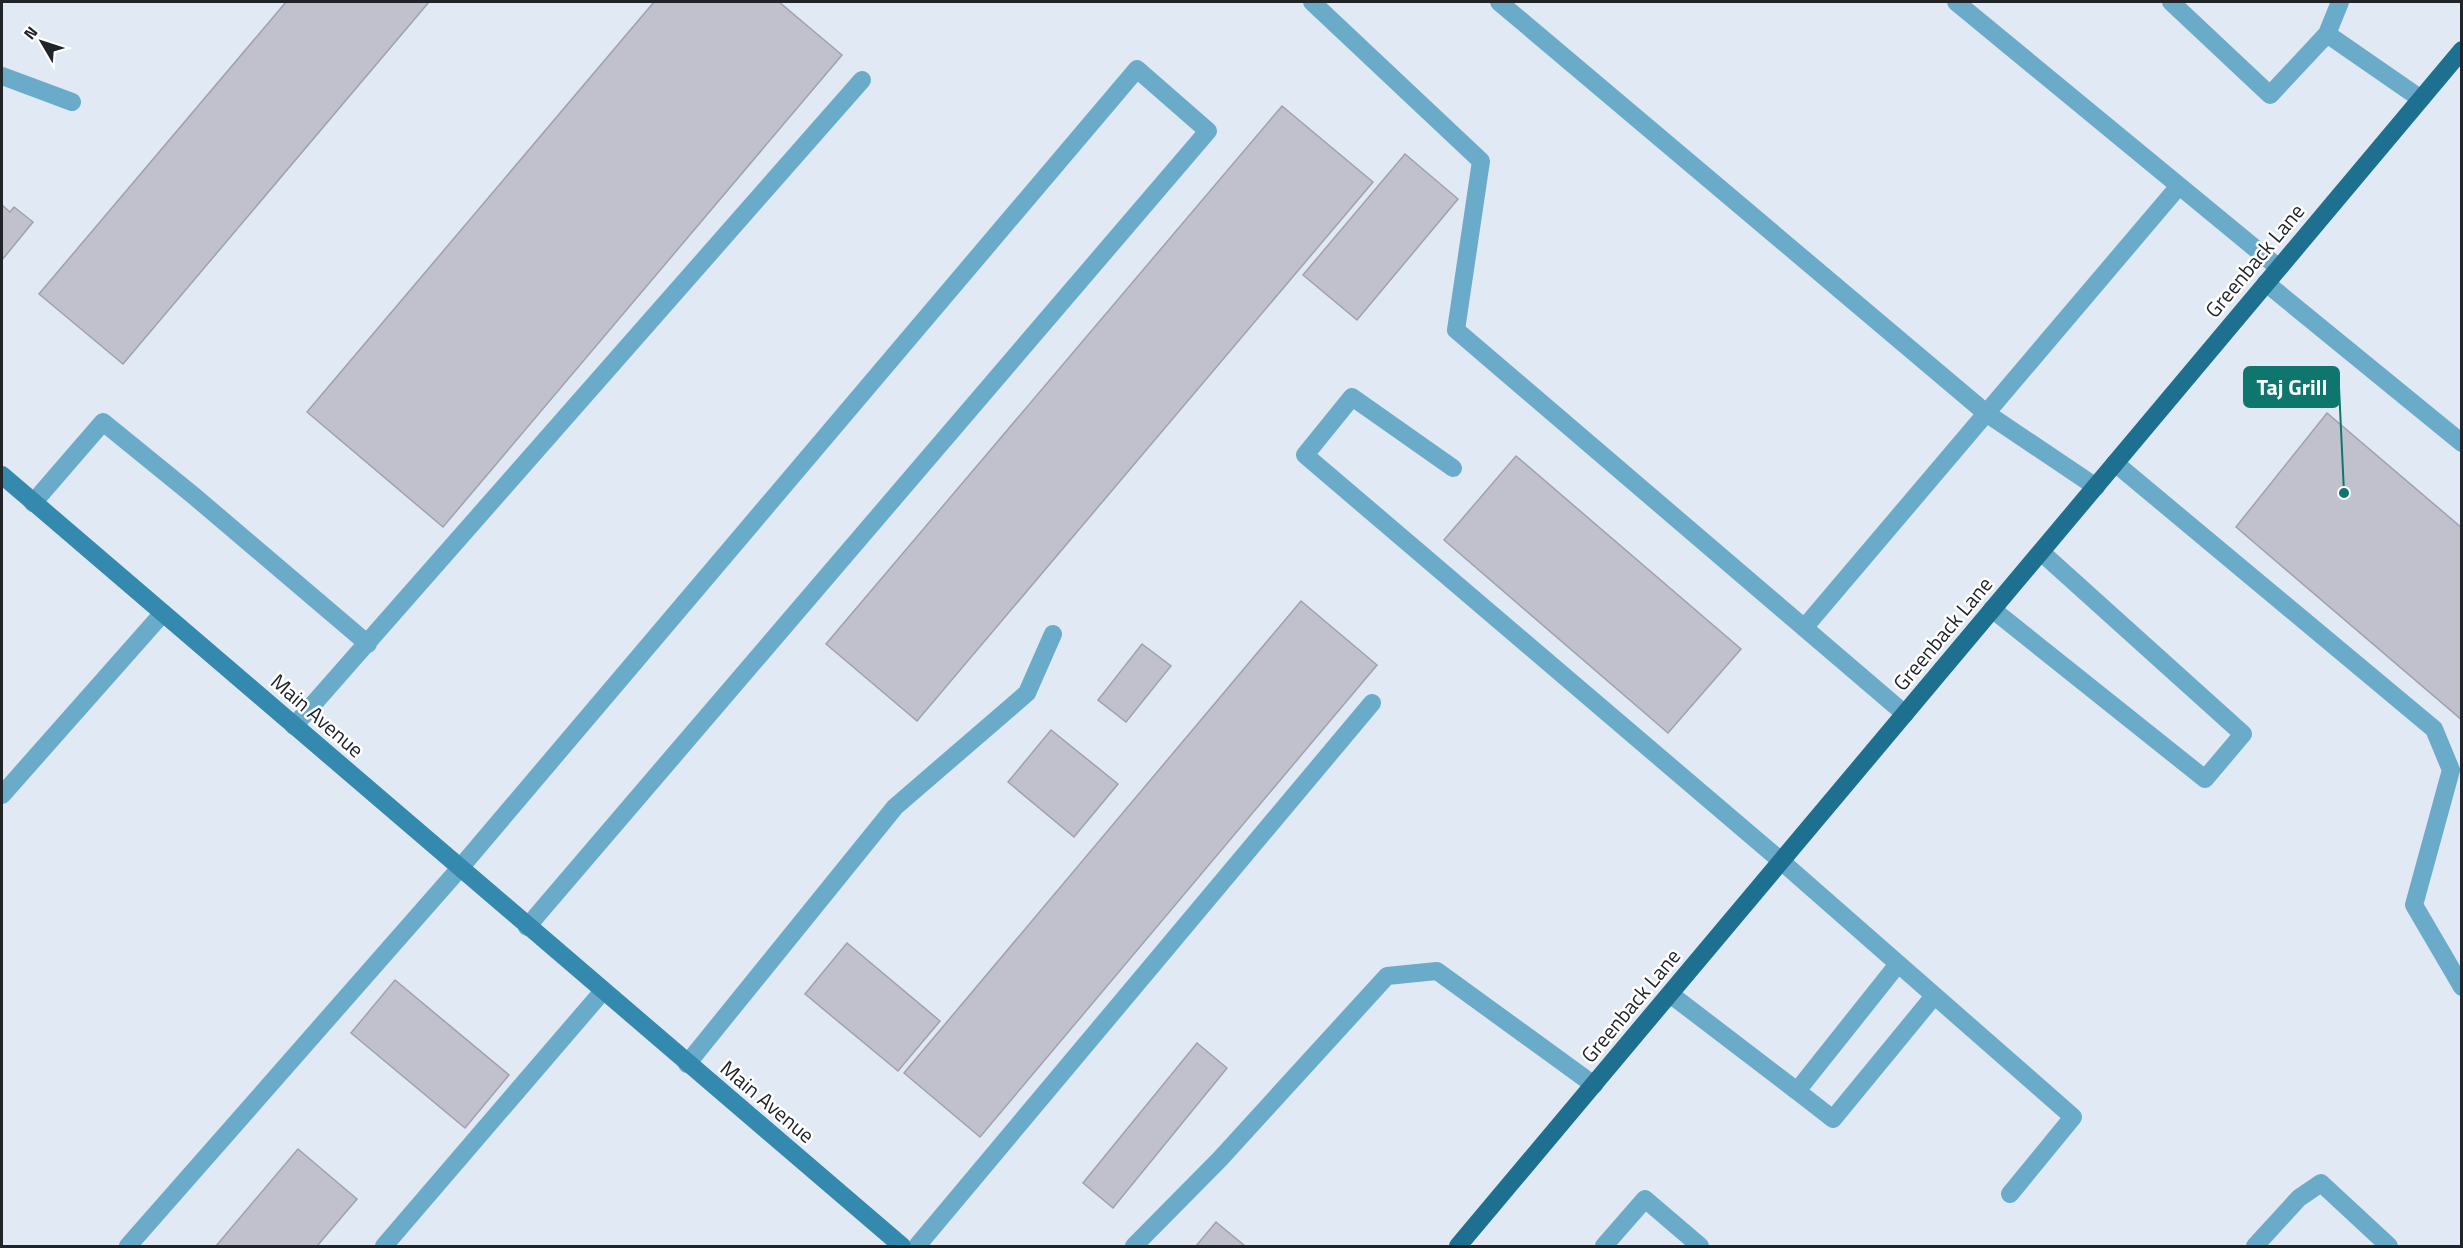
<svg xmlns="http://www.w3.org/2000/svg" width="2463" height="1248" font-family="'Titillium Web',sans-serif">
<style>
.building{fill:#c1c1ce;stroke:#a1a0ad;stroke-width:1.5}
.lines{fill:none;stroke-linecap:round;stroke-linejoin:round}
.lane{stroke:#6aabca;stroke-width:18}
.street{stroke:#6aabca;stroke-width:18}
.secondary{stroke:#3489ae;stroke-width:18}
.primary{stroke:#1e7091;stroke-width:18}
.labels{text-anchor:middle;stroke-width:5;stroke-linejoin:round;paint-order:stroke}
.street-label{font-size:21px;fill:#202327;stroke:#fff}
.leader{fill:none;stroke:#0f766e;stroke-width:2}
.callout-dot{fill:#0f766e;stroke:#fff;stroke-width:2}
.callout{fill:#0f766e;stroke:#0f766e;stroke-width:2}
.callout-label{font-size:22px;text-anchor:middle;font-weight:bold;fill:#fff}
</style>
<rect width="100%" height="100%" fill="#e1e9f4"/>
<path class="building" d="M286 2H429L123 364 39 294Z
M654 2H779L842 55 443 527 307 412Z
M1282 106 1373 182 917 721 826 644Z
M1405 154 1458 199 1357 320 1303 275Z
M2 205 10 212 14 207 33 222 2 260Z
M2327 413 2462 528V720L2236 527Z
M1516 456 1741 649 1668 733 1444 540Z
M1301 601 1377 665 980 1137 904 1073Z
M1142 644 1171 666 1126 722 1098 700Z
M1051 730 1118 784 1074 837 1008 782Z
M847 943 940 1021 898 1071 805 994Z
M395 980 509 1075 465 1128 351 1033Z
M1197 1043 1227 1068 1113 1208 1083 1183Z
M298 1149 357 1199 317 1246H216Z
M1216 1222 1245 1246H1196Z"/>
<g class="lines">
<path class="lane" d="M1312 2 1481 161 1456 330 1905 714
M1499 2 1986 413 2096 487
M1956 2 2279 268
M2171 2 2270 95 2327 34 2421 99
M2327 34 2340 2
M2 76 72 102
M2266 283 2462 443
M2115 463 2434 729 2451 770 2414 905 2462 987
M1453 468 1352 397 1305 455 1781 861 2073 1117 2010 1194
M33 503 103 422 194 496 368 644
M1992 609 2205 779 2243 734 2041 552
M1804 628 2179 186
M294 726 862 80
M2 795 163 613
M1670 994 1797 1091 1898 964
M687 1064 895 807 1027 693 1053 634
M1797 1091 1833 1119 1934 996
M128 1246 460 868 1137 69 1208 131 527 927
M917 1246 1372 703
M1134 1246 1220 1159 1387 976 1437 971 1594 1085
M1604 1246 1645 1199 1700 1246
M2255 1246 2299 1198 2321 1183 2389 1246"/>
<path class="street" d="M384 1246 603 991"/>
<path class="secondary" d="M2 475 902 1246"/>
<path class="primary" d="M1458 1246 2462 50"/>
</g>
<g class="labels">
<g class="street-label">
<text transform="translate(2255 261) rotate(-50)" y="7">Greenback Lane</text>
<text transform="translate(1943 634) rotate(-50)" y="7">Greenback Lane</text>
<text transform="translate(317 716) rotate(41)" y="7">Main Avenue</text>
<text transform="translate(1631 1006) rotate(-50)" y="7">Greenback Lane</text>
<text transform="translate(767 1102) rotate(40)" y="7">Main Avenue</text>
</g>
</g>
<path class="leader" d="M2344 493L2339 387"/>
<circle class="callout-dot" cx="2344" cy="493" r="6"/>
<rect class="callout" x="2244" y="367" width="95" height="40" rx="6"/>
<g class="callout-label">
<text x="2292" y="395">Taj Grill</text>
</g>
<rect width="2463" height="1248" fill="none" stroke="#202327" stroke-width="6"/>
<g transform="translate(42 42) rotate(309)" stroke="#ffffff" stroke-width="4.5" paint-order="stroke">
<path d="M0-4.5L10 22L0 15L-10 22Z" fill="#202327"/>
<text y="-9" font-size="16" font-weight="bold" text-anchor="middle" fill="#202327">N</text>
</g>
</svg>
